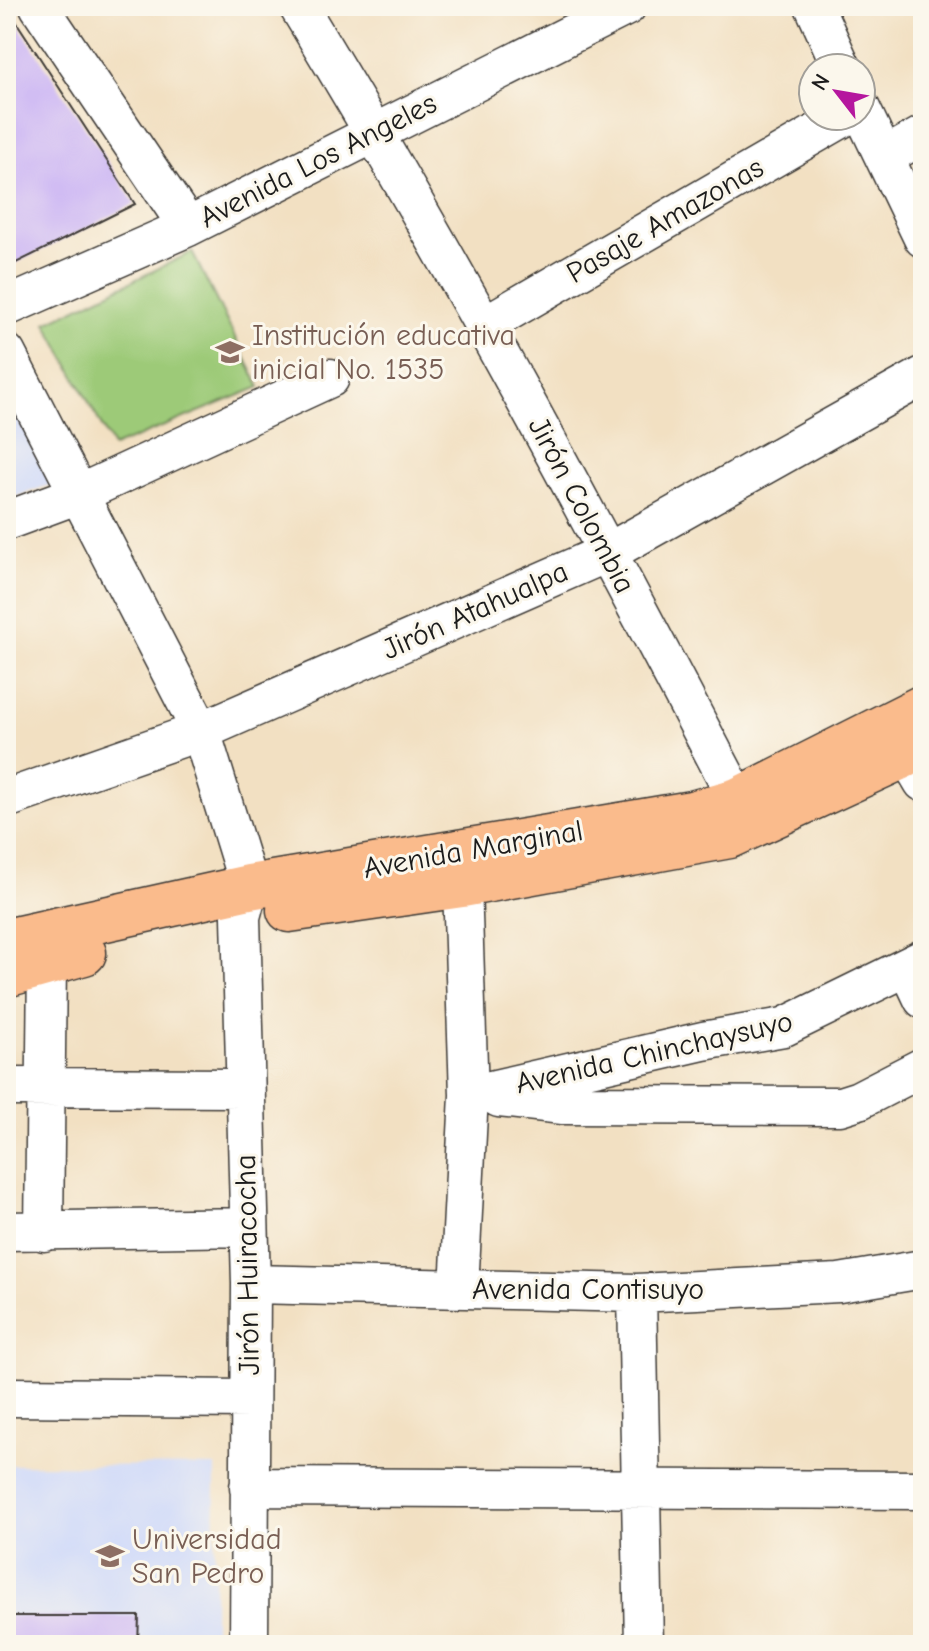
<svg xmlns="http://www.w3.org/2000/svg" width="929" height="1651" font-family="'Comic Neue',sans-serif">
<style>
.built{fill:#d0daf9}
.green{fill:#9dca78;stroke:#5c734a;stroke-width:2}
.building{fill:#c6adf5}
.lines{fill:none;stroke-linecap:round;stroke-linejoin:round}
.minor-casing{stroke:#3c3935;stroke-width:41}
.major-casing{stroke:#3c3935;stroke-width:47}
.minor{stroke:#fff;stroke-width:38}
.major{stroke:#fabb8c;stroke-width:44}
.labels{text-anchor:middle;stroke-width:6;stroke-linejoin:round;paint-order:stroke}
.street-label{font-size:30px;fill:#1c1c1c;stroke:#fbf7ec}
.education-label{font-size:30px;fill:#785e54;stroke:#fbf7ec;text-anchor:start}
</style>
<rect width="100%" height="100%" fill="#fbf7ec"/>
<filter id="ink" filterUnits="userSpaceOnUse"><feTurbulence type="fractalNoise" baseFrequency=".0125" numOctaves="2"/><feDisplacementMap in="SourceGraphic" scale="16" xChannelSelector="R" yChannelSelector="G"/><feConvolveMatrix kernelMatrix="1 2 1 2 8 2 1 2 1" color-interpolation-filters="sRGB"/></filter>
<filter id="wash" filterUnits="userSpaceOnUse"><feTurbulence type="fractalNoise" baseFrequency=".006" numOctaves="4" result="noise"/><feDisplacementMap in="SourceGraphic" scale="32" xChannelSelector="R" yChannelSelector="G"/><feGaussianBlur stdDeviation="1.8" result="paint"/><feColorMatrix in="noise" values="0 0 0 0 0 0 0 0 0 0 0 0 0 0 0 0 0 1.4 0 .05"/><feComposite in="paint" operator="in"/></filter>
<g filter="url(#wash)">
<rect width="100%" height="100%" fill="#f2e0c2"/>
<path class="built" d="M6 383 55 483 6 500Z
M6 1465 215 1466 214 1645H6Z"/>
<path class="green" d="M192 252 260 387 113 447 46 323Z"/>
<g id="blocks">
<path class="building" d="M6 6 135 204 6 268Z
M6 1616H139L138 1645H6Z"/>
</g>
</g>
<g filter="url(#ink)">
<use href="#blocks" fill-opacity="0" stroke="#3c3935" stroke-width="2"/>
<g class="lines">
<defs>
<path id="minor" d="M39 6 188 227
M298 6C456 265 598 532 738 800
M814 6 842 68
M861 109 923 238
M884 157 923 135
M6 307 188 227 627 6
M485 325 846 116
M6 353 201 731 249 887 241 917 251 1284 249 1645
M6 521 79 494 330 378
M907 755 923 782
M6 799 201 731 609 552 923 376
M908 967 923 999
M6 1087 244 1088
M469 1095 703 1041 784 1027 923 959
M499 1098 563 1105 840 1106 859 1100 923 1067
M6 1231 248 1227
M44 1232 47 962
M251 1284 637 1293 839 1283 923 1269
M459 1289 469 1095 462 885
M637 1293 644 1645
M6 1397 249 1399
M249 1487 923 1490"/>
<path id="major" d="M289 910 462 885 730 836 923 747
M6 941 249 887 692 813 738 800 923 707
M6 975 84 953"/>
</defs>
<use href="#minor" class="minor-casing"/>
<use href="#major" class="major-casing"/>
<use href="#minor" class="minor"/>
<use href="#major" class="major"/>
</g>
</g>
<defs>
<symbol id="school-bare" viewBox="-9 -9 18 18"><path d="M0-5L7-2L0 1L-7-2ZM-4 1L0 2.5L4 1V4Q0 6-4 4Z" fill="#8d6e63" stroke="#fbf7ec" stroke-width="2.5" paint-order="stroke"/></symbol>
<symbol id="university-bare" viewBox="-9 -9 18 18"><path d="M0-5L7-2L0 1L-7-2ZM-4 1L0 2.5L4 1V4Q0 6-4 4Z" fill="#8d6e63" stroke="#fbf7ec" stroke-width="2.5" paint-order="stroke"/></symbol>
</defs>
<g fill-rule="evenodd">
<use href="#school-bare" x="210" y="332" width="40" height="40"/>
<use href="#university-bare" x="90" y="1536" width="40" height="40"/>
</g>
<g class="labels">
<g class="street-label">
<text transform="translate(318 160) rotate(-27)" y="10">Avenida Los Angeles</text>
<text transform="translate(665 220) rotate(-30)" y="10">Pasaje Amazonas</text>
<text transform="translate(582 505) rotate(62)" y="10">Jirón Colombia</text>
<text transform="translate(475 610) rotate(-24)" y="10">Jirón Atahualpa</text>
<text transform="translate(473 849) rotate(-10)" y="10">Avenida Marginal</text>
<text transform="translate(654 1052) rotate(-13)" y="10">Avenida Chinchaysuyo</text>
<text transform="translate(247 1265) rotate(-91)" y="10">Jirón Huiracocha</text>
<text x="588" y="1299">Avenida Contisuyo</text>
</g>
<g class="education-label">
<text x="252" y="345">Institución educativa<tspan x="252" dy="34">inicial No. 1535</tspan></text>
<text x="132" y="1549">Universidad<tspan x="132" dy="34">San Pedro</tspan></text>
</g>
</g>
<rect width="929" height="1651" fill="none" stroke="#fbf7ec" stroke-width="32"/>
<g transform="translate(837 92) rotate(301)"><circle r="38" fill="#fbf7ec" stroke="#a29f99" stroke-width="2"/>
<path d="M0-6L14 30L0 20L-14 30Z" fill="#b5179e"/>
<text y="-12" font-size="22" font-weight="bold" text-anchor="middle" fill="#1c1c1c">N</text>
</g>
</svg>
